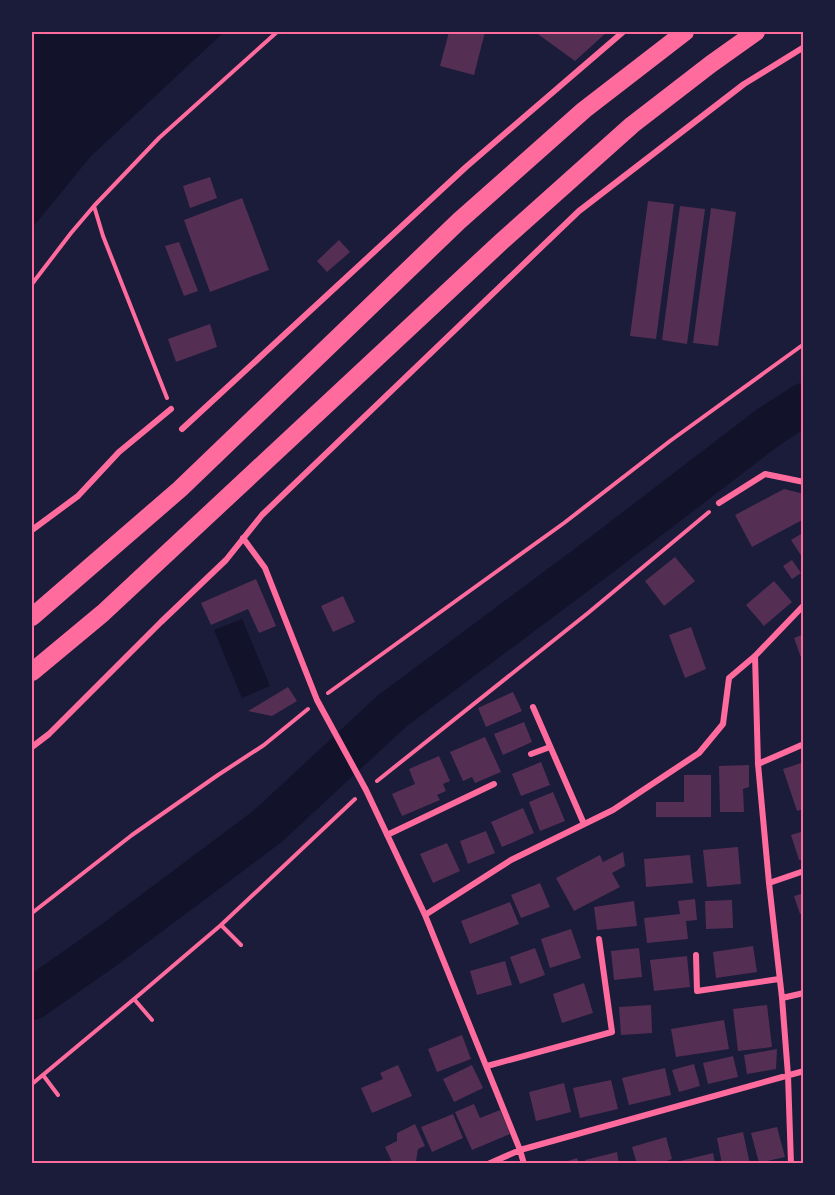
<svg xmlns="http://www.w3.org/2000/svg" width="835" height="1195" font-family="'PT Serif',serif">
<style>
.water{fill:#12122b}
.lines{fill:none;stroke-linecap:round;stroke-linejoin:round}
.river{stroke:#12122b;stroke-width:42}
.building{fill:#542f53}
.path{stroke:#ff6b9d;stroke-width:4}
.minor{stroke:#ff6b9d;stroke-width:6}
.motorway{stroke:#ff6b9d;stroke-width:18}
.neatline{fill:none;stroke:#ff6b9d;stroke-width:2}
</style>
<rect width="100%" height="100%" fill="#1b1b3a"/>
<path class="water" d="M32 32H224L91 156 32 228Z
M242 619 270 686 242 698 214 630Z"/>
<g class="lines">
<path class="river" d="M32 999 109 945 268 826 392 711 596 559 770 426 804 404"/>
</g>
<path class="building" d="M449 32H485L474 75 440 66Z
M535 32H607L575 61Z
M210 177 217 198 190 208 183 186Z
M242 198 269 270 210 292 184 220Z
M648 201 674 204 656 339 630 336Z
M680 206 705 209 687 344 662 340Z
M711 208 736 212 718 346 693 343Z
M339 240 350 252 327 272 317 261Z
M179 242 198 291 184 296 165 246Z
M210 324 217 347 176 362 168 339Z
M784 489 804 494V519L752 547 735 515Z
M804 532V560L791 540Z
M675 557 695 581 664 606 645 581Z
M792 560 801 573 792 579 783 566Z
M256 579 276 626 259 633 248 609 211 625 201 603Z
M774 581 792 602 764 626 746 605Z
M343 596 355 622 333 632 321 606Z
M691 627 706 669 685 678 669 635Z
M804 634V662L803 663 794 638Z
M288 687 297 701 272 716 248 711Z
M513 692 522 711 486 727 478 708Z
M524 722 532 742 503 755 494 734Z
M485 737 501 772 475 783 472 777 463 781 450 752Z
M439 756 450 781 443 784 446 791 437 795 440 800 402 816 392 794 415 784 409 769Z
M541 762 550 785 521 796 512 774Z
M804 762V809L797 811 783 769Z
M749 765V787L743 789 744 812H720L719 766Z
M684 775H711V817H656V802H684Z
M553 792 565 821 540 831 529 802Z
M523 808 534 833 502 847 491 822Z
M486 831 495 853 468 864 460 841Z
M804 831V859L799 860 791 835Z
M447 843 460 871 433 883 420 854Z
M738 847 741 884 707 887 703 850Z
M623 852 625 866 612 873 620 887 574 911 556 878 600 855 603 862Z
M690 855 693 883 646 887 644 859Z
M540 883 550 907 521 918 511 895Z
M804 893V913L800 914 794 896Z
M695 899 697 920 686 921 688 939 647 943 644 918 680 914 678 901Z
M732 900 733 928 706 929 705 901Z
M634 901 637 926 597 930 594 907Z
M510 902 519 924 470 944 461 921Z
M571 929 581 958 550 968 541 939Z
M753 946 757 972 716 978 713 952Z
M535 948 545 975 520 984 510 957Z
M639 948 642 977 614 980 611 951Z
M687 956 690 987 654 991 650 960Z
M505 961 512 985 477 995 470 971Z
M584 983 593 1013 562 1023 553 994Z
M651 1005 652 1033 621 1035 619 1007Z
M767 1005 772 1047 738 1051 733 1009Z
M724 1020 729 1049 676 1057 671 1029Z
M462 1035 471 1059 437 1072 428 1049Z
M777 1049 776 1069 747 1074 744 1055Z
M733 1056 738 1077 708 1084 703 1063Z
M694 1064 700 1086 679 1092 672 1070Z
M398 1065 412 1096 372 1113 361 1088 383 1079 380 1073Z
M472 1065 483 1088 454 1102 443 1079Z
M665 1068 671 1095 629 1105 622 1078Z
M611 1080 618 1109 580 1118 573 1088Z
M564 1083 571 1112 536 1121 529 1092Z
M474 1104 480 1118 500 1110 510 1134 472 1150 455 1112Z
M453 1114 463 1138 432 1152 421 1127Z
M415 1124 425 1146 418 1149 416 1161 406 1164H393L385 1147 397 1141V1133Z
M777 1127 785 1157 759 1163 751 1133Z
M743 1132 750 1164H722L717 1138Z
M666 1137 672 1159 659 1164H637L632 1147Z
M617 1152 619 1164H586L585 1160Z
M713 1153 715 1164H681L680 1161Z
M577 1158 579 1164H563L562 1163Z"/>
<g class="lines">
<path class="path" d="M32 284 71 233 94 206
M167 398 103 236 94 206 159 138 277 32
M328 693 564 523 670 441 804 344
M377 781 588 613 709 512
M32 913 132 835 218 775 264 745 308 709
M221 925 241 945
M134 999 152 1020
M43 1075 58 1095
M32 1084 140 994 221 925 355 799"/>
<path class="minor" d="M182 429 466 167 623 32
M719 503 765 474 804 482
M32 530 78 496 119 452 171 409
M243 538 265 568 317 700 366 790 425 915 520 1150 524 1164
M755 656 758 764 769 883 782 998 788 1075 791 1164
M533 707 584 824
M32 747 49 734 161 622 226 560 262 515 579 211 744 84 804 47
M531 754 550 747
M758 764 804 744
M387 835 494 784
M769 883 804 871
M425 915 511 860 613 810 699 753 723 724 729 678 755 656 804 605
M696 955 697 991 779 979
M782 998 804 993
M487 1066 612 1032 599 939
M488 1164 520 1150 804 1071"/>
<path class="motorway" d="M32 617 180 489 459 221 584 110 685 32
M32 672 103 613 501 242 632 125 711 64 756 32"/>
</g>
<rect width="835" height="1195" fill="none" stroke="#1b1b3a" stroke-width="66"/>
<rect x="33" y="33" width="769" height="1129" class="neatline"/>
</svg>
